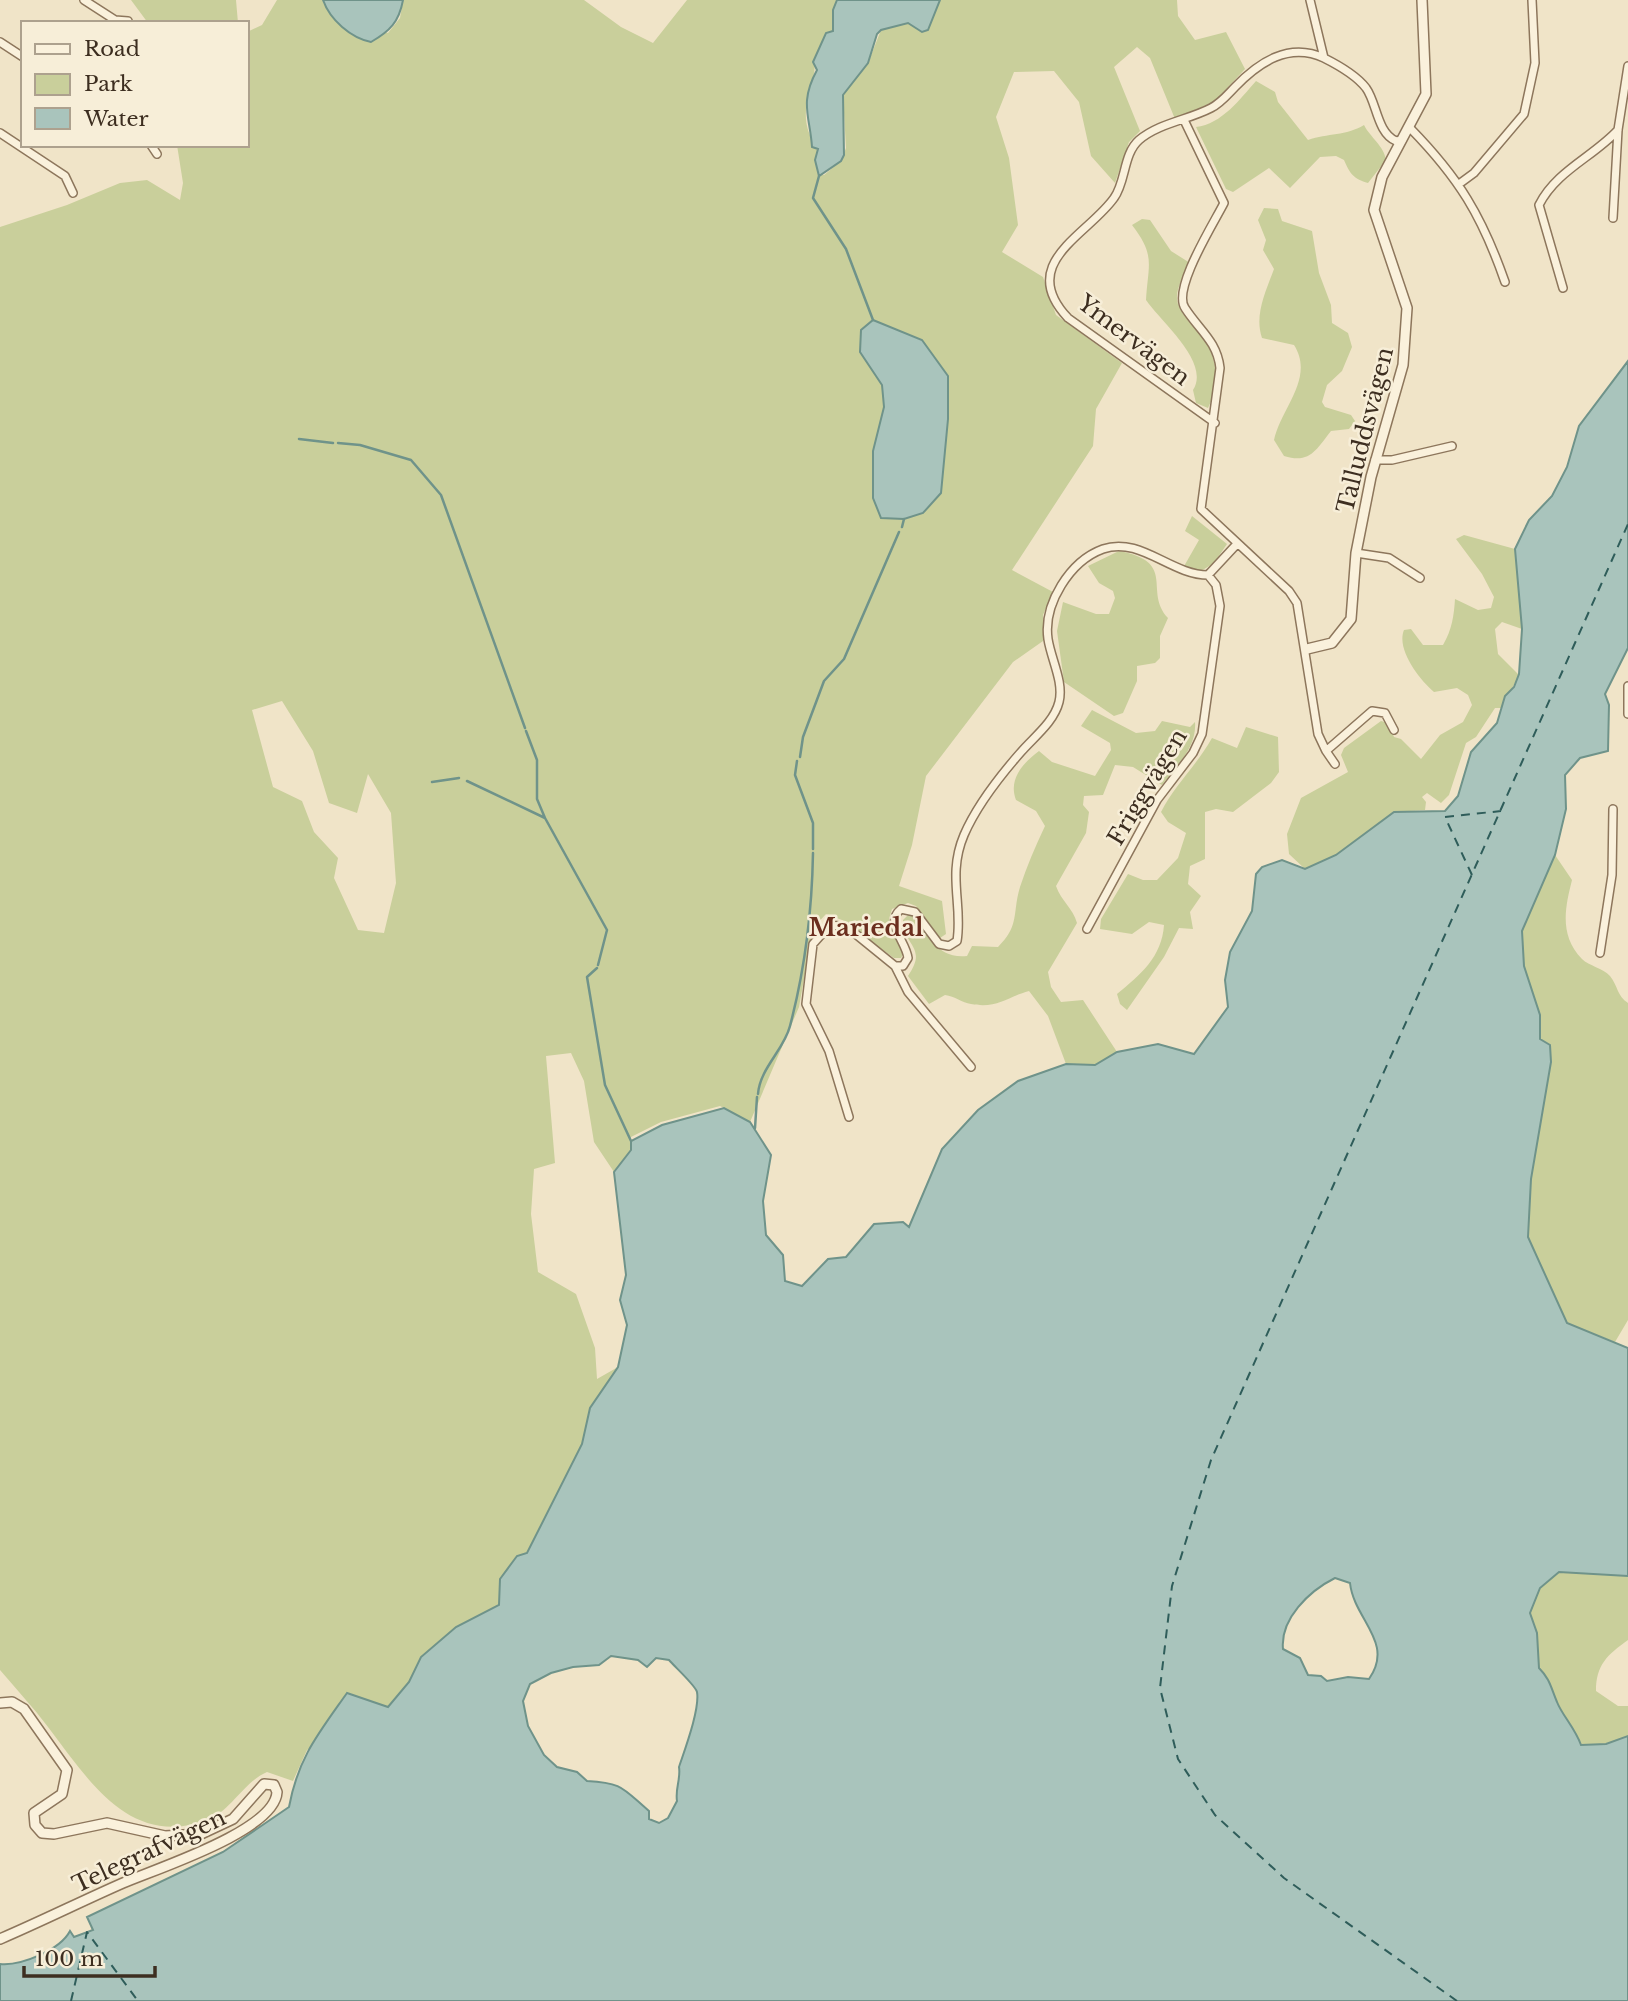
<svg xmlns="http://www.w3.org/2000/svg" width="1628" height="2001" font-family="'Libre Baskerville',serif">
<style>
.green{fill:#c9cf9b;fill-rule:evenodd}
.water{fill:#a9c4bc;stroke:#6f938a;stroke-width:2;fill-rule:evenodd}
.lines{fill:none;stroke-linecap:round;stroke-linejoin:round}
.stream{stroke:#6f938a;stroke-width:2.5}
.ferry{stroke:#2f5d5a;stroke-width:2;stroke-dasharray:9 7;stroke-linecap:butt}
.minor-casing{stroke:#8d765c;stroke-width:10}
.tertiary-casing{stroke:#8d765c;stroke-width:12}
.minor{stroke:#faf1dc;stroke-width:7}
.tertiary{stroke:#faf1dc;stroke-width:9}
.labels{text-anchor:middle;stroke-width:5;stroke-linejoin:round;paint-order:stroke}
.street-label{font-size:23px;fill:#3d2e20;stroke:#f7eed8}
.neighbourhood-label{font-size:24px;font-weight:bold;fill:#6b2e1e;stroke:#f7eed8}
</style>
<rect width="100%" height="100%" fill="#f0e4c8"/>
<path class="green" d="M131 0H236L238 23H148Z
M277 0H323V3L388 33 400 18 403 0H584L621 27 653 43 687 0H837L833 32 826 33 813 61C822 77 789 113 818 148L815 160 818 173 824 175 841 161 846 148 843 95 868 63 881 30 908 23 928 30 940 0H1177L1178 16 1195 40 1226 32 1245 69 1215 101 1175 119 1150 58 1137 47 1114 67 1140 131 1129 142 1115 183 1091 156 1079 102 1054 71 1014 72 996 117 1009 158 1018 225 1002 252 1043 277 1056 315 1122 363 1096 409 1093 446 1012 570 1053 592 1043 615V641L1013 662 926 776 912 845 899 886 942 901 946 934 940 938 916 906 908 903 892 909 889 919 905 951 901 958H894L842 920 826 914 813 928 799 1007 750 1122 720 1106 661 1122 631 1137V1150L614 1172 594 1142 584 1081 571 1053 546 1056 555 1163 534 1169 531 1214 538 1272 576 1294 595 1348 597 1379 618 1367 590 1408 582 1444 527 1554 500 1579 499 1605 456 1627 421 1657 409 1682 388 1707 307 1750 293 1781 267 1772C242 1783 231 1812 205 1821 128 1847 88 1779 48 1727 33 1707 16 1689 0 1670V227L67 205 120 183 147 180 180 200 183 183 177 145H247V32L262 25ZM882 385 922 483 873 451 884 407ZM282 701 313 751 329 803 357 813 368 774 391 813 396 883 384 933 358 930 334 878 338 858 314 832 302 801 273 787 252 710Z
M1256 81 1275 92 1278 102 1308 140C1328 133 1346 136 1364 125 1370 137 1384 146 1386 160L1368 183C1354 179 1350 174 1344 160L1336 156 1320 157 1290 188 1269 168 1233 192 1226 189 1196 127C1222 124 1240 99 1256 81Z
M1264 208 1278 209 1282 221 1312 231 1319 273 1331 305 1332 323 1348 333 1352 347 1342 371 1327 385 1322 402 1325 407 1351 415 1355 421 1349 429 1331 431C1316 450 1310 464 1284 456L1274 440C1281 408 1315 378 1294 345L1262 338C1254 315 1266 291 1274 269L1263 250 1266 240 1258 220Z
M1142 219 1150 220 1171 251 1190 263C1185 274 1176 287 1177 299 1178 312 1190 321 1198 331 1217 352 1221 383 1208 408L1196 403 1193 390C1211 362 1160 321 1146 300 1148 264 1156 256 1132 225Z
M1192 516 1227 544 1214 563 1201 571 1183 568 1199 540 1185 531Z
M1464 535 1515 549 1522 629 1502 622 1495 629 1498 654 1519 675C1514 688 1505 695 1502 708H1495L1476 737 1466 743 1449 795 1441 803 1427 793 1422 797 1426 802 1425 810 1394 812 1336 855 1305 869 1289 854 1287 834 1301 798 1348 772 1341 755 1344 748 1381 721 1388 723 1394 737 1401 739 1421 759 1440 735 1463 722 1472 705 1468 695 1457 688 1434 692C1419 679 1396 649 1404 630L1411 629 1423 645H1443C1452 630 1454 615 1455 599L1478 610 1491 608 1494 597 1482 574 1456 539Z
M1119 551C1178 562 1143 591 1168 618L1160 636V658L1155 663 1137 666V681L1123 713 1114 716 1064 682 1057 631 1063 602 1096 614H1109L1115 598 1113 591 1099 583 1088 566Z
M1092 710 1136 733 1155 731 1162 721 1190 727 1195 722C1197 747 1177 766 1162 785L1133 767 1115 765 1103 795 1084 796 1083 805 1089 812 1086 833 1056 886C1061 901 1073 908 1077 923L1048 972 1051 987 1061 1002 1083 1000 1117 1052 1095 1065 1066 1064 1048 1016 1029 991C1007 997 997 1009 971 1004 962 1003 955 996 945 995L929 1004 908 976C928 947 904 947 903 920L909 914 914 915C930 935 936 959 967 956L972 946 998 947C1020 925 1012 914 1020 887 1027 866 1035 847 1045 826L1036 811 1016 800C1008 779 1023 763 1039 751L1052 762 1095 776 1111 750 1110 743 1081 726Z
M1246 727 1278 737 1279 772 1271 783 1233 812 1216 809 1205 812V859L1190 866 1188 884 1201 896 1190 912 1193 929 1179 928 1164 957 1127 1010 1120 1004 1117 994C1140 975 1162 957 1164 925L1149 922 1132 934 1100 929 1101 919 1128 874 1143 880H1157L1178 858 1186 833 1168 822 1161 812C1174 786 1197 765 1212 738L1237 748Z
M1555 855 1572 880C1565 908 1559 935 1582 959 1589 966 1603 968 1610 976 1618 986 1617 996 1628 1003V1320L1615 1342 1567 1323 1528 1237 1531 1179 1551 1062 1549 1045 1540 1039V1015L1524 966 1522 931Z
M1559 1572 1628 1576V1640C1607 1655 1596 1665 1596 1691L1618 1706H1628V1736L1606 1744 1581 1745C1575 1728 1562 1715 1557 1702 1551 1688 1550 1679 1539 1668L1537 1633 1530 1613 1540 1588Z"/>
<path class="water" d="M323 0H403C399 22 390 31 371 42 351 38 330 20 323 0Z
M837 0H940L928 30 922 32 908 23 881 30 877 34 868 63 843 95 844 155 841 161 819 176 815 160 818 149 812 147C810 116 799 103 817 70L813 62 826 33 833 31V10Z
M873 320 922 340 948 376V419L941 493 923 513 904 519 881 518 873 498V451L884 407 882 385 860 352 861 330Z
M1628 361V648L1605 694 1609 705 1608 751 1580 758 1565 775 1566 809 1555 855 1522 931 1524 966 1540 1015V1039L1550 1045 1551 1062 1531 1179 1528 1237 1567 1323 1628 1348V1576L1559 1572 1540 1588 1530 1613 1537 1633 1539 1668C1550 1679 1551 1688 1557 1702 1562 1715 1575 1728 1581 1745L1606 1744 1628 1736V2001H0V1964C21 1966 60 1950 70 1931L74 1937 93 1930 87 1917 223 1852 289 1807C298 1758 318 1734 347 1693L388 1707 409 1682 421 1657 456 1627 499 1605 500 1579 517 1556 527 1553 582 1444 590 1408 618 1367 627 1325 620 1300 626 1275 614 1172 631 1150V1141L662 1125 724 1108 750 1122 771 1155 763 1201 766 1235 783 1255 785 1281 802 1286 828 1259 846 1257 874 1224 903 1222 909 1227 942 1149 978 1110 1018 1081 1066 1064 1095 1065 1117 1052 1158 1044 1194 1054 1228 1007 1225 980 1230 952 1252 911 1256 874 1262 867 1282 860 1305 869 1336 855 1394 812 1445 811 1458 796 1471 752 1497 723 1505 696 1514 687 1519 674 1522 629 1515 549 1529 520 1552 496 1567 467 1579 426ZM1335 1578 1350 1583C1354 1620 1395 1642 1369 1679L1348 1677 1327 1681 1321 1676 1308 1675 1300 1658 1283 1649C1280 1619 1309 1591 1335 1578ZM611 1656 638 1660 647 1667 656 1658 669 1660C674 1666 696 1686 697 1692 700 1709 685 1749 679 1767 681 1779 675 1788 677 1801L668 1818 659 1823 649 1819V1811C622 1788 623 1783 587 1781L577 1772 557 1767 544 1755 528 1726 523 1701 530 1684 551 1673 573 1667 599 1665Z"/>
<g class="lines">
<path class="stream" d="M819 176 813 198 846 249 873 320
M299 439 333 443
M338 443 360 445 411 460 441 495 525 728
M902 527 904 519
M526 731 537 760V799L545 818
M800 757 803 737 824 681 844 659 899 532
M797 761 795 775 813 823V849
M467 781 545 818 607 930 598 965
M432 782 459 778
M597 968 587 977 605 1085 631 1141
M758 1094C760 1068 784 1050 790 1026 805 969 812 911 813 853
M755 1128 757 1097"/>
<path class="ferry" d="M1472 875 1445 817 1501 811
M71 2001 87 1932 138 2001
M1457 2001 1284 1878 1215 1815 1178 1759 1160 1688 1172 1586 1211 1460 1628 524"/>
<defs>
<path id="minor" d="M84 0 115 20 128 21
M1310 0 1324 58C1338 65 1356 75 1366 88 1377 103 1377 133 1396 141L1402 140
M0 42 23 57
M1184 120 1224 203C1214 223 1172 289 1185 308 1199 330 1217 341 1220 368L1201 509 1289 591 1297 603 1318 734 1326 751 1372 711 1385 713 1394 730
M1410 128C1459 178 1482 216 1505 282
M0 133 65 176 73 193
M151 145 157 154
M1459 184 1474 173 1524 114 1535 63 1532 0
M1613 218 1618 130 1628 66
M1563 288 1539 205C1556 171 1593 157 1618 130
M1215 423 1068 318C1016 263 1088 235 1114 198 1126 182 1123 154 1139 140 1159 123 1188 120 1211 108 1221 103 1228 94 1235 87 1259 62 1289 42 1324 58
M1375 460H1392L1452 446
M1356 553 1389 558 1420 578
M1628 714V686
M1326 751 1335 764
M1087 929 1157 800 1193 753 1202 734 1220 606 1216 585 1208 575 1236 545
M1600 953 1612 875 1613 809
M895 966H903L908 958C906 941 884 923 901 909L915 912 939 944 949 946 957 941C963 905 947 875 964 835 977 805 999 777 1021 752 1034 737 1054 722 1059 702 1064 682 1051 659 1048 639 1043 604 1070 561 1103 549 1140 536 1171 575 1208 575
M849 1117 829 1051 806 1004 813 944 830 925 847 927 895 966 908 992 971 1067"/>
<path id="tertiary" d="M1307 649 1332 643 1351 619 1356 553 1371 477 1403 365 1407 308 1374 210 1382 177 1426 94 1422 0
M0 1703 12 1702 24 1709 67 1770 62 1794 34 1813 35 1825 42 1833 54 1834 107 1823 165 1836 201 1834 233 1819 264 1784 274 1785 277 1792C275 1831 155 1869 123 1883 82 1901 42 1921 0 1939"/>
</defs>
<use href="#minor" class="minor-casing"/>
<use href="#tertiary" class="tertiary-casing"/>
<use href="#minor" class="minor"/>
<use href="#tertiary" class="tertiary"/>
</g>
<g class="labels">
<g class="street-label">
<text transform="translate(1134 340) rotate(37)" y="8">Ymervägen</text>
<text transform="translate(1365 430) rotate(-76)" y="8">Talluddsvägen</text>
<text transform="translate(1147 787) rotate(-59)" y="8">Friggvägen</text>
<text transform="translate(149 1851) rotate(-25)" y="8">Telegrafvägen</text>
</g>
<g class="neighbourhood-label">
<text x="866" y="936">Mariedal</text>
</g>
</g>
<rect x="21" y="21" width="228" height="126" fill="#f7eed8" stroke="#ada18e" stroke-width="2"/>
<rect x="35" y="44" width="35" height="10" fill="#faf1dc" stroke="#ada18e" stroke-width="2"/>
<text x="84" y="56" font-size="21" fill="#3d2e20">Road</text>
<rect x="35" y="74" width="35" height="21" fill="#c9cf9b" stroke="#ada18e" stroke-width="2"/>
<text x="84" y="91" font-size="21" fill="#3d2e20">Park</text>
<rect x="35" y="108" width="35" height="21" fill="#a9c4bc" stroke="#ada18e" stroke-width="2"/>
<text x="84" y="126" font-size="21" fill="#3d2e20">Water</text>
<path d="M24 1966v10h131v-10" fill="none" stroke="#3d2e20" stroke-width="3.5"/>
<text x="35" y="1966" font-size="21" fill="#3d2e20" stroke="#f7eed8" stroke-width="5" paint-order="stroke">100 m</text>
</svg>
